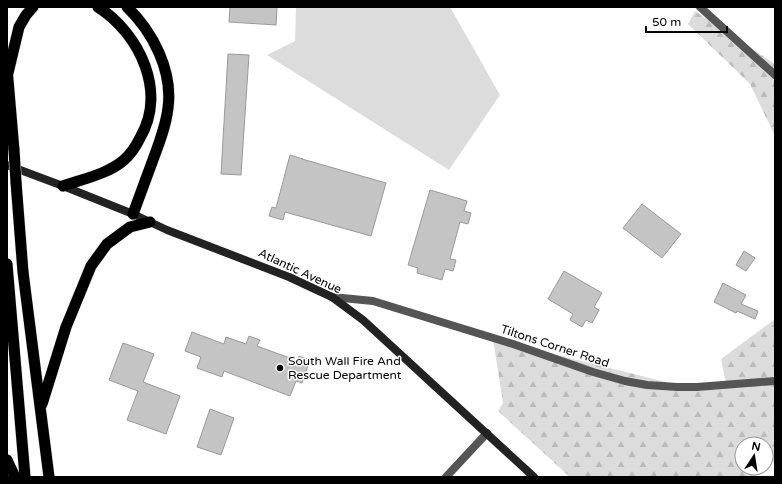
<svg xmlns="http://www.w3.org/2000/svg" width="782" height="484" font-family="'Varela Round',sans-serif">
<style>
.green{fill:#dcdcdc}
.forest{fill:url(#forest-firs);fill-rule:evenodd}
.building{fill:#c4c4c4;stroke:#999}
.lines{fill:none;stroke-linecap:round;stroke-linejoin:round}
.trunk-casing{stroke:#dbdbdb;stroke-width:12}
.minor{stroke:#555;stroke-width:8}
.secondary{stroke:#222;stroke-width:8}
.trunk{stroke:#000;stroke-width:11}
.trunk-bridge-casing{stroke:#dbdbdb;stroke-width:12;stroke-linecap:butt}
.trunk-bridge{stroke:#000;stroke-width:11}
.poi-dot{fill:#000;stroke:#fff;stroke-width:1.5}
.labels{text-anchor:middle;stroke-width:3;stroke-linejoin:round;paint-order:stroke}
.street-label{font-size:12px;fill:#000;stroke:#fff}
.poi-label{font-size:12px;fill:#000;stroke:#fff;text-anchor:start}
</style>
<defs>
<pattern id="forest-firs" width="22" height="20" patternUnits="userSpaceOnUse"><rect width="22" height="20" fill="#dcdcdc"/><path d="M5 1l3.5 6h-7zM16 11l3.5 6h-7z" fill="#bbb"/></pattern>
</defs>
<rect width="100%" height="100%" fill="#fff"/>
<path class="green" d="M296 7H450L500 95 449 170 267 55 295 41Z"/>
<path class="forest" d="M695 11 775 64V136L750 84 688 24Z
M775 319V461L755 477H570L498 411 503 403 493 339 686 387 726 383 721 359ZM742 444H766V468H742Z"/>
<path class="building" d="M230 7H277L276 25 229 22Z
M228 54 249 55 241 175 221 174Z
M290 155 303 159H302L386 183 371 236 285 212 283 220 269 216 272 207 276 208Z
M430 190 467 201 464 211 471 213 468 224 460 222 450 259 456 260 453 271 445 269 442 280 417 273 418 268 408 265Z
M642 204 681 234 662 258 623 228Z
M744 251 755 258 746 271 736 265Z
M564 271 602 293 594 307 599 310 592 323 586 320 582 327 570 320 573 314 548 299Z
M723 283 746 295 741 304 758 311 755 319 737 311 736 313 714 302Z
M192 332 224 344 226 337 246 344 249 336 260 340 257 346 298 361 299 356 310 360 302 383 296 381 290 396 224 371 222 377 197 368 201 357 185 351Z
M123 343 154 354 143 382 180 396 166 434 127 420 138 391 109 380Z
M210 409 234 418 221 455 197 447Z"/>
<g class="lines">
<defs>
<path id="trunk" d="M127 7C153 32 173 71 168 108 166 125 160 141 154 157 147 176 140 195 133 214
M7 68 14 150
M8 73 19 27 26 15 33 7
M16 182 23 272 49 477
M63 186C83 179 108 174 124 160 131 154 136 146 140 138 167 92 140 34 98 7
M7 264 25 477
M42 404 66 327 91 266 107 244 130 227 150 222
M7 460 15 477"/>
</defs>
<use href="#trunk" class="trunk-casing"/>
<path class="minor" d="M700 7 775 75
M332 297 373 301 513 344 593 372 625 381 647 385 677 387H697L775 381
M446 477 487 433"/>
<path class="secondary" d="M7 165 63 186 133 214 167 230 289 277 332 297 363 320 534 477"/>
<use href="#trunk" class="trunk"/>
<defs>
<path id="trunk-bridge" d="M14 150 16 182"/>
</defs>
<use href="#trunk-bridge" class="trunk-bridge-casing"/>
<use href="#trunk-bridge" class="trunk-bridge"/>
</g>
<circle class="poi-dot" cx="280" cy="368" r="4"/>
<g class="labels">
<g class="street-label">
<text transform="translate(300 271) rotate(25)" y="4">Atlantic Avenue</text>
<text transform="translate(555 346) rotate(18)" y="4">Tiltons Corner Road</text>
</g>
<g class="poi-label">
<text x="288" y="365">South Wall Fire And<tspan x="288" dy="14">Rescue Department</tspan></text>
</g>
</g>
<rect width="782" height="484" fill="none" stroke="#000000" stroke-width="16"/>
<g transform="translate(754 456) rotate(12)"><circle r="19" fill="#ffffff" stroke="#999999"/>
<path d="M0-3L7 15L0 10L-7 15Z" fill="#000000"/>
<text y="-6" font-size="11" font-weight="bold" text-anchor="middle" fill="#000000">N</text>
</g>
<path d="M646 26v6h81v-6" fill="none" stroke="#000000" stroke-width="2"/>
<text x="652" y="26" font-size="12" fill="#000000" stroke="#ffffff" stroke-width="3" paint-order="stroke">50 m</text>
</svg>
